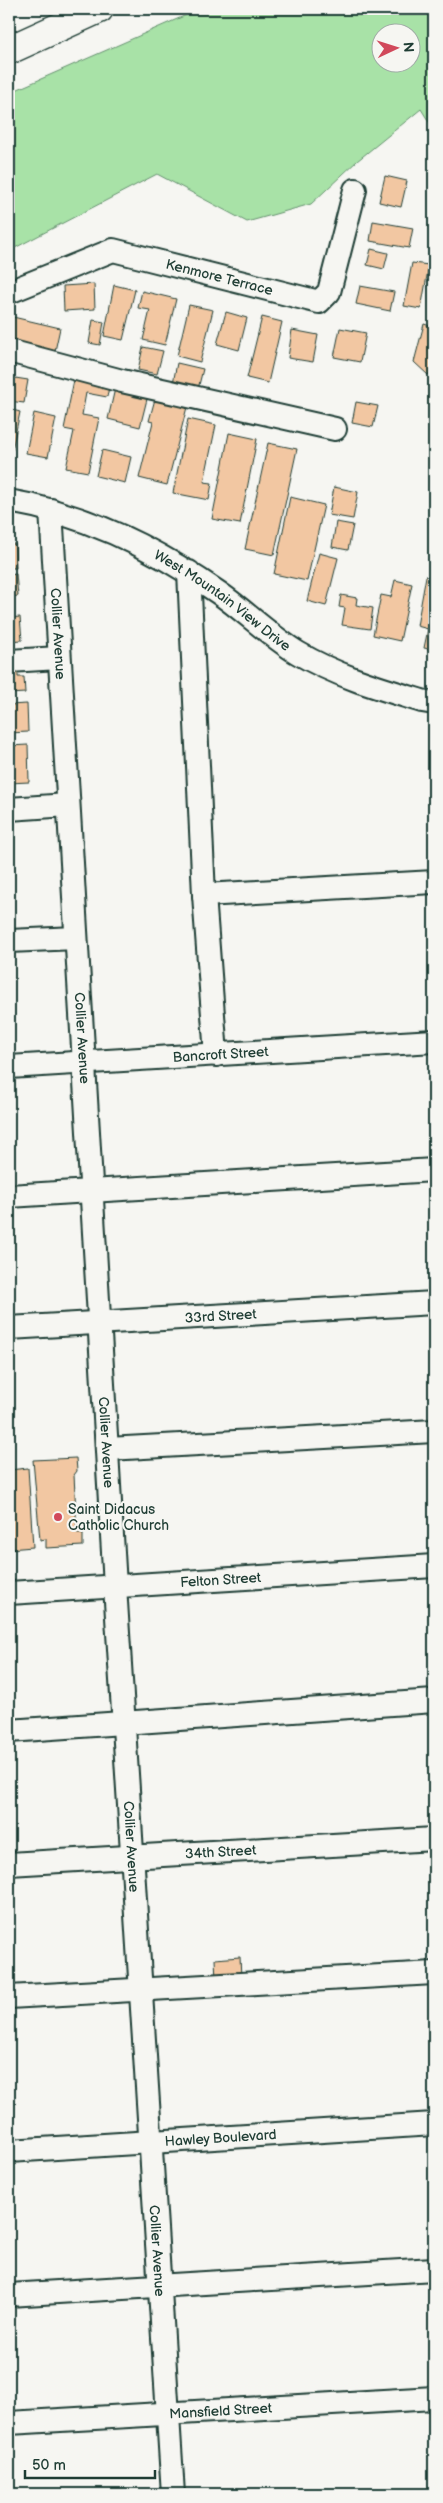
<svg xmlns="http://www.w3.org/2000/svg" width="443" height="2503" font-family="'Balsamiq Sans',sans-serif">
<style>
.green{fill:#a8e2a7;stroke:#64906e;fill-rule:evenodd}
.building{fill:#f2c7a2;stroke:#1f3d34}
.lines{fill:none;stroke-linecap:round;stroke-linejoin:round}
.minor-casing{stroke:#1f3d34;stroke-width:26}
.highway-casing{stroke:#1f3d34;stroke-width:31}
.minor{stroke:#f6f6f2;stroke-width:22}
.highway{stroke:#f6f6f2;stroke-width:28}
.poi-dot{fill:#d1495b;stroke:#f6f6f2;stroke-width:2}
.labels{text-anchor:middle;stroke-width:4;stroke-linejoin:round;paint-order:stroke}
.street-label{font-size:14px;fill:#1f3d34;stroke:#f6f6f2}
.poi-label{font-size:14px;fill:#1f3d34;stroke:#f6f6f2;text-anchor:start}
</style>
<rect width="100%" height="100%" fill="#f6f6f2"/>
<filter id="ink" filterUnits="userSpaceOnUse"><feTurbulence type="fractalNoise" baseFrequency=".02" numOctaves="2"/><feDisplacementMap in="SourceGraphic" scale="10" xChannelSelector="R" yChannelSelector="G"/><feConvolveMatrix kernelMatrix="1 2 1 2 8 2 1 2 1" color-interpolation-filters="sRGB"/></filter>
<g filter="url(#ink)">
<path class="green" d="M200 9H434V130L421 109 357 161 311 204 247 222 157 174 9 251V93ZM380 32H410V62H380Z"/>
<path class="building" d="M385 176 407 181 401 207 379 202Z
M373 221 413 228 409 248 370 241Z
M371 249 388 253 384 269 367 265Z
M412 263 429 265 421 309 404 306Z
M94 284 95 309 64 311 63 286Z
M114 285 135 290 123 340 104 336Z
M360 286 394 292 390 311 356 304Z
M142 291 176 299 165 345 143 340 150 310 138 308Z
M189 305 213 310 200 362 177 356Z
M226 312 247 318 239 350 217 344Z
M13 317 60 328 55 351 9 340Z
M262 317 282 322 268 383 247 378Z
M93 320 104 322 100 345 89 343Z
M424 324 434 327V367L428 375 414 362Z
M340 328 366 333 360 362 334 357Z
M292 330 318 335 313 362 288 358Z
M143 347 163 351 157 374 138 370Z
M177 363 203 369 198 389 173 383Z
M75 375 110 382 107 397 86 393 82 415 99 418 88 472 66 468 74 431 64 429Z
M9 377 28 380 24 403 9 401Z
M116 384 149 391 140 427 108 419Z
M155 399 187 407 167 485 139 478 153 422 149 421Z
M356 402 378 406 373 427 352 423Z
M9 409 20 412 12 450 9 449Z
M34 413 56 418 48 457 26 453Z
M188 419 216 425 204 482 212 483 209 500 173 493Z
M229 433 257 439 240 524 212 519Z
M268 443 297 449 274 555 245 549Z
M102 450 131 457 125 483 96 476Z
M334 487 358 492 353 519 329 515Z
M290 497 324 505 307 581 274 574Z
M336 522 353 525 348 550 332 547Z
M9 544H15L16 568H9Z
M319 553 338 558 326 606 307 601Z
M16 574 18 596 9 597V575Z
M426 576 434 578V650L424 648 428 629 417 626Z
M395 580 412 584 400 641 373 635 381 595 391 597Z
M341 595 357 598 356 605 373 608 370 629 342 625 345 608 339 607Z
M9 601H11L12 612H9Z
M20 617 22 640 9 641V618Z
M18 666V677H24L25 693 9 694V667Z
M27 704 28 732 9 733V705Z
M28 745 29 782 9 783V746Z
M76 1458 77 1471 74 1475 77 1533H83V1546L46 1548V1539L40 1540 33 1460Z
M28 1468 33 1547 9 1549V1470Z
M240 1957 241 1977 216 1979 215 1959Z"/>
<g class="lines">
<defs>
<g id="minor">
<path id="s1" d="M9 292 113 250 319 302 329 292 355 190"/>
<path d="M9 351 122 381 335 429"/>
<path id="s2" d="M9 501C86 514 156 549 219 593 246 612 270 636 298 653 337 676 379 688 422 701L434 703"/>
<path id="s3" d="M51 510 115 1586 173 2494"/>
<path d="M189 572 204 895 216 1055"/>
<path d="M9 661 59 658"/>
<path d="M9 809 68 805"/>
<path d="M204 895 434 882"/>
<path d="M9 941 76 938"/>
<path id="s4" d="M9 1067 434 1041"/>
<path d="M9 1196 434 1170"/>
<path id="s5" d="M9 1328 434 1303"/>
<path d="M108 1449 434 1431"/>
<path id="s6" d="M9 1593 434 1566"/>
<path d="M9 1731 434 1701"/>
<path id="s7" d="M9 1864 434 1839"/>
<path d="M9 1997 434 1973"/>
<path id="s8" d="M9 2151 434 2124"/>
<path d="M9 2295 434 2269"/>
<path id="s9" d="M9 2423 434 2398"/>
</g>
<path id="highway" d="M9 50 99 9"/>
</defs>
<use href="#minor" class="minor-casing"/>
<use href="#highway" class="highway-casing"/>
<use href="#minor" class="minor"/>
<use href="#highway" class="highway"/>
</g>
</g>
<circle class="poi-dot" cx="58" cy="1517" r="5"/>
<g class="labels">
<g class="street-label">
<text dy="5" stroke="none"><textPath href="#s1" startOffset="222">Kenmore Terrace</textPath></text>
<text dy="5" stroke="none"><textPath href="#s2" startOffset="238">West Mountain View Drive</textPath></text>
<text dy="5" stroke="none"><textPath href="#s3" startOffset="124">Collier Avenue</textPath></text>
<text dy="5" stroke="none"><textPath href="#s3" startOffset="529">Collier Avenue</textPath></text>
<text dy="5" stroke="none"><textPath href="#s4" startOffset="212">Bancroft Street</textPath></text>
<text dy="5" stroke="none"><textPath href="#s5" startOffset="212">33rd Street</textPath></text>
<text dy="5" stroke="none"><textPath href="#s3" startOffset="934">Collier Avenue</textPath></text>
<text dy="5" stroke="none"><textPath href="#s6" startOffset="212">Felton Street</textPath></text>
<text dy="5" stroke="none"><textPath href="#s3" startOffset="1339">Collier Avenue</textPath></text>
<text dy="5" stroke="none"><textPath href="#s7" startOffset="212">34th Street</textPath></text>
<text dy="5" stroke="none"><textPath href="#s8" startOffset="212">Hawley Boulevard</textPath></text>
<text dy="5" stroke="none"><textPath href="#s3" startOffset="1744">Collier Avenue</textPath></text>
<text dy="5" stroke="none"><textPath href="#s9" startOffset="212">Mansfield Street</textPath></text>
</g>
<g class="poi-label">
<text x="68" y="1514">Saint Didacus<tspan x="68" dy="16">Catholic Church</tspan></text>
</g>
</g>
<rect width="443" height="2503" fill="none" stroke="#f6f6f2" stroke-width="30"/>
<rect x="15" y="15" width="413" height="2473" fill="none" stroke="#1f3d34" stroke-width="2" filter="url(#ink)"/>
<g transform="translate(396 48) rotate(86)"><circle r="24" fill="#f6f6f2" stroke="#a0aca6"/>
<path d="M0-4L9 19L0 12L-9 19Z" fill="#d1495b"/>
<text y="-8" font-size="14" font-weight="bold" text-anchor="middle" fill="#1f3d34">N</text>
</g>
<path d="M25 2470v8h130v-8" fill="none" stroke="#1f3d34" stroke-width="2.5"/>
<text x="32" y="2470" font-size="15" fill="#1f3d34" stroke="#f6f6f2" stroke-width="4" paint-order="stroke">50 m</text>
</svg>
